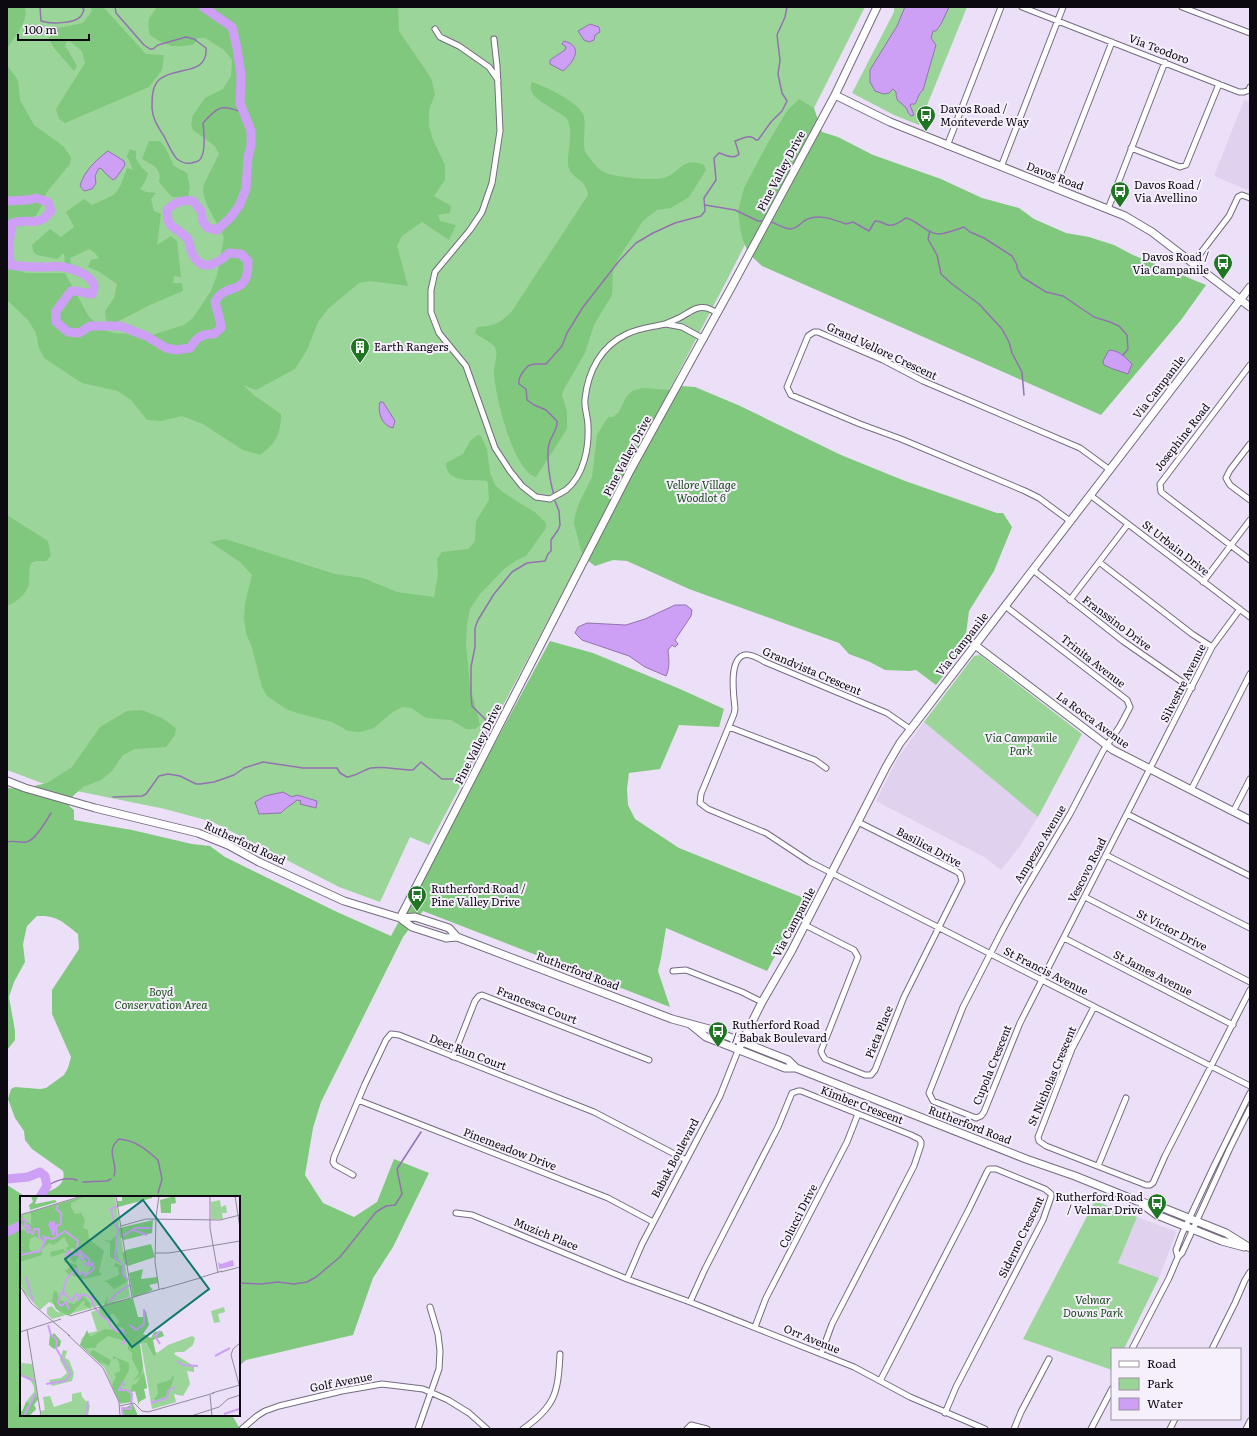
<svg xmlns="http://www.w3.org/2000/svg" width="1257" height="1436" font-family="Literata,serif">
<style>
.built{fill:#e0d1ee}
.green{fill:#9cd599}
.forest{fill:#80c87d}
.water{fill:#cd9ff5;stroke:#9372b1}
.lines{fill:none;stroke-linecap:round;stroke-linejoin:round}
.stream{stroke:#9372b1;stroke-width:1.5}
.river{stroke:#cd9ff5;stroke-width:9}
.street-casing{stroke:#756b7f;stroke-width:7}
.secondary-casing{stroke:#756b7f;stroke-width:9}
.street{stroke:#fff;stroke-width:5}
.secondary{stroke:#fff;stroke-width:7}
.labels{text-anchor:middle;stroke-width:4;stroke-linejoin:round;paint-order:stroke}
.street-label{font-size:11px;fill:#0d0911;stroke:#f6f0fd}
.poi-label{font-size:11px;fill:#0d0911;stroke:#f6f0fd;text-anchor:start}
.park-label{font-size:11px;font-style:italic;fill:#1a4b1a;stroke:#f6f0fd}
.inset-river{fill:none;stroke:#cd9ff5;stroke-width:2}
.inset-road{fill:none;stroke:#928a9b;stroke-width:1}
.view{fill:#0f766e;fill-opacity:0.15;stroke:#0f766e;stroke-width:2}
.inset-edge{fill:none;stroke:#0d0911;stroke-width:2}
</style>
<rect width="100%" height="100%" fill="#ebe0f7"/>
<path class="built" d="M1244 100 1250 102V191L1214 176Z
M924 722 1038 817 1020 846 1001 870 986 858 876 801 898 758Z
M1137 1217 1175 1231 1176 1233 1159 1278 1118 1263Z"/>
<path class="green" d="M7 7H865L728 278 585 551 429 845 410 837 380 902 339 887 213 822 165 809 47 785 7 770Z
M894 7H967L919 125 894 115 852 93 894 12Z
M980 655 1082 734 1038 817 924 722 974 656Z
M1095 1201 1137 1217 1118 1263 1159 1278 1124 1349H1112V1370L1023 1339Z"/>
<path class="forest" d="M7 7H24C31 19 13 39 7 49Z
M91 7H103L146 54 164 55 162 70 149 87 65 123 59 119 56 109 85 63 82 51 68 40 65 45 77 66 74 71 54 48 48 38 58 28 83 23 92 11Z
M157 7H398L399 31 431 78 435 94 429 110V126L433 140 445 165V180L434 196 451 206 450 213 438 215 440 221 456 225 449 240 422 222 402 236 397 246 408 286 370 281 359 283 328 309 318 322 307 350 295 369 256 390 243 385 255 396 281 414C281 434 276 443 260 455L243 450 203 424 182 416 161 421 147 420 131 400 118 391 82 383 44 358 39 348 36 333 28 320 7 300V266L26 273H65L89 317 105 330 114 333 152 335 184 325 193 318 211 291 217 275 224 237 207 205 203 192 204 184 219 154 215 146 193 130 191 124 193 115 205 98 223 89 231 76 232 60 224 50 205 38H198L194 44C175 49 166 46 150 35 146 21 149 18 157 7Z
M7 65 18 80 20 100 34 125 63 146 71 157 70 164 46 193 43 203 36 216 12 223 7 265Z
M532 82C546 87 575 100 583 114 587 122 582 140 585 151 586 154 590 158 592 161 595 165 600 171 606 173 616 177 652 181 663 178 680 174 682 155 704 165L706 170 689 197 671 208 657 210 643 221 618 259 613 271 612 295 594 325 585 353 564 389 562 395 567 412V429L536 477C513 471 496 397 494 375 493 365 499 356 495 347 491 342 480 337 475 333L477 327C494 326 500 324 512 311L588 195C586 178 570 179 568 165 567 153 575 126 565 117 555 108 524 98 532 82Z
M799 99 814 108 822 132 838 137 873 155 941 179 982 198 1019 208 1034 219 1066 233 1089 237 1114 245 1133 255 1206 285 1181 320 1101 415 762 266 748 253 741 234 738 211 744 188 765 148 787 111Z
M149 141H160L165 147 174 166 187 173 190 187 188 197H172L159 182C162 167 153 166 142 159Z
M130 149 136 151V159L142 168 148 173 145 182 140 189 146 192 156 193 151 199 154 211 161 214 157 245 171 236 177 241 181 277 174 276 173 283H182L183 291 150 305 115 323 106 321 105 311 114 298 117 284 98 271 88 267 91 260 99 258 94 252 89 249 70 258 71 265H65L64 253 57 259 37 255 33 251 32 245 50 229 61 237 74 227 66 212 84 199 92 205C119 193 117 196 127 168L133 170 127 156Z
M681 386 695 387 738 405 841 455 905 481 997 513H1003L1012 527 994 571 969 611 964 649 936 685 916 670 909 671 885 670 870 662 849 654 839 643 689 589 627 561 613 560 595 566 583 557 574 524 575 516 579 503 592 477 597 435 606 420 609 417H613L619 412 626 397 632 391 642 388 671 390Z
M478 435 481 436 487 449 490 472 495 485 504 493 536 513 546 523V528L526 556 517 560 504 569 480 594 470 609 467 624 466 644 470 685 480 725 475 729H466L451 720 426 718 411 708 402 707 390 714 374 728 360 732 348 731 332 722 297 713 286 709 267 696 262 687 252 648 246 633 244 618 245 603 252 575 240 562 210 542 225 539 335 574 363 578 397 592 434 597 438 575 437 559 442 552 468 549 472 545 475 540 476 521 489 500 488 484 487 481C473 479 446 484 446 463L463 454 470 441Z
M7 515 48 541 51 556 46 561H36L31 563C28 572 30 573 29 582 29 592 16 603 7 606Z
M550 641 593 653 680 689 724 709 719 727 679 725 660 769 629 773 627 789 628 805 635 819 679 848 806 899 767 971 666 928 661 958 658 971 670 1007 423 911 403 937 321 1102 313 1128 305 1175 323 1203 354 1217 377 1202 394 1159 429 1173 393 1247 373 1278 353 1335 246 1360 239 1366V1197H29C42 1193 68 1190 63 1171L32 1149 25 1140 24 1131 15 1118 8 1099 11 1089 15 1087 40 1089 46 1088 64 1075 68 1068 71 1057 52 1014V990L79 949 78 934C63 922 57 915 37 916L27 926 23 944 25 962 14 982 9 997 15 1031V1040L7 1050V788L21 789 47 783 72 767 100 727 127 711 142 710 162 718 176 728 175 735 166 747 135 749 123 755 112 771 101 780 83 787 73 796 69 806 74 810V820L132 830 192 844 210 846 225 857 337 912 391 936Z
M7 1185 26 1197H21V1415H232L240 1429H7Z"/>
<path class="water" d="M905 7H949L941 24 936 31H933L931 38 936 45 923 90C918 94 918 99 915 104H911L910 105 914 115 911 116C908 114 908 111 906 108 901 101 896 104 896 92L893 89 889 93 884 94 875 91 870 82V70L897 26Z
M590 24 599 27 600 32 595 35 594 40 589 42 584 40 578 31Z
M564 41C584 46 574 62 563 71L550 64V60L565 50 566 47 562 44Z
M108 151 124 161 125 165 116 178 113 180 105 173 102 169 99 168 95 176 96 183 92 189 84 191 80 186C84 171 96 160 108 151Z
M1109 350C1120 351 1124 356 1132 364L1128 374 1113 369 1104 365 1103 361Z
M380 402H383L395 421 393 428C382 426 377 412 380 402Z
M675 605H686L692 610 691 616 675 640 678 644 675 647 672 645 668 650C669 659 670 668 666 676L645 667 629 656 582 640 575 633 578 627 587 623 626 625 645 619Z
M283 792 292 797 297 795 317 801 316 808 300 804 301 801 297 800C292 805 286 807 281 813L259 814 255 802 265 796Z"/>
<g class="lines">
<path class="stream" d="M40 7 41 21C50 24 75 24 81 16 82 14 83 12 84 10L82 7
M115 7 116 13 144 45 150 49H153L158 45 186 37 194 39 206 48C208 76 176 66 160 79 152 85 152 98 152 107 152 119 159 128 165 138 168 144 172 154 177 159 181 162 187 164 192 163 194 162 196 162 198 161 207 156 204 132 203 123 220 104 220 106 243 112
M705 205 735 210 758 221H762
M769 221C775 223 783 228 790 229 796 229 799 225 804 221 817 213 833 219 846 224L853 222 869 231 875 221C881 221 882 223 888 225 894 227 901 221 906 218 917 220 928 235 940 234 948 233 957 229 964 227L970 232 984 238 1012 256 1017 265V268L1022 277 1046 292 1063 296 1094 317 1110 322 1119 326 1127 335 1128 349 1123 355
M930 231 928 239 937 255 941 274 952 284 979 304 1002 329 1009 342 1012 353 1022 372 1024 395
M554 495C550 482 546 457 549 444 551 435 558 430 557 421L546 410 534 405 527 400 526 389 519 384C518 380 519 379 521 375 529 362 531 364 546 364L562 346 567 333 583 307 619 261 636 243 653 233 675 223 701 216 705 211 704 198 716 180 714 158 719 153C726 155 734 160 739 154L735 141C742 139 750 133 756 140H758L771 122 782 111 787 101 782 93 778 74 780 60 777 35 785 17 787 7
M113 797 142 796 146 794 159 776 168 774 180 776 196 784H200L214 782 234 775 244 768 263 762 303 768H337L340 773 347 777C356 776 363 770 371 768 385 766 399 770 413 770L421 762 442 779H456L461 777 479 750 489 726 487 721 472 706 471 696V667L475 647V628L478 620 494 594 512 572 527 563 545 561 548 554 551 551V540L558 530 560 525 559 511 555 501
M7 842C14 840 19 843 26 842 35 841 46 821 51 813
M114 1176C119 1162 104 1152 119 1139 135 1140 147 1150 158 1160L162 1179 158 1193
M83 1182 107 1181 111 1179
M47 1186C57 1180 65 1177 77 1180
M239 1283 261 1284 278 1282 294 1284 307 1282 316 1277 340 1257 376 1212 386 1206 395 1205 402 1194 397 1169 421 1132"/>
<path class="river" d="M7 201 28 200 36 198 48 202 51 211C37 229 30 217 12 223L9 244 10 265C22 267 33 267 44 267 50 267 57 266 63 267 74 269 102 278 92 294 83 294 81 290 71 291L56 311V322L68 332 79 333 90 326H120L146 336 166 348 176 350 190 348C196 338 202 333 214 334L221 328 220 321 215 302C226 280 249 299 248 261L241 254 229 253C216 265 201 273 192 253 190 249 190 242 187 238 177 226 167 231 167 210 175 202 182 199 193 201L201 211 203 222 208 228 217 230 230 218 239 206 246 189 248 157 251 145V131L240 103 241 75 237 48 232 27 203 7
M7 1179 28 1177 40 1172 45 1176 47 1186 40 1197
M7 1232 21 1225"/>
<defs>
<path id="street" d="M1022 7 1239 92H1244L1249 90 1250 87
M1182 7 1250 33
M435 29 440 37 459 46 489 67 498 80
M494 39 497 66 500 131 492 183 482 212 470 230 435 272 431 290V312L439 333 466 366 495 448 510 471 522 486 536 497 550 499C555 496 561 493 566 490 584 475 589 448 588 426 588 417 584 408 585 399 588 371 601 346 627 334 639 328 653 327 665 324 670 322 675 320 679 318 688 314 696 305 707 308 710 309 714 311 718 313
M947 146 1001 7
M1131 148 1180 167 1186 165 1219 84
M1001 167 1063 7
M1055 188 1112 42
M1108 209 1165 62
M1193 263 1229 216 1238 197 1242 195 1250 198
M666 324 682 327 704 339
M1250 365 1160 484 1161 492 1166 496 1250 560
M1250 444 1230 470 1226 478 1230 485 1250 500
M1090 495 1250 617
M1070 521 1039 498 1025 491 901 439 860 424 791 395 787 387 808 336 814 332H818L883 360 923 381 1080 448 1110 470
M1099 562 1192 634 1212 647
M1033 570 1123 641 1185 684 1192 688
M1203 582 1250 520
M1070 600 1128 524
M1005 606 1127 700 1130 707 1120 726 1103 751 1070 814 1019 900 1003 929 963 1007 929 1093 933 1101 976 1118 981 1116 984 1112 1020 1023 1212 647 1240 609
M729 727 815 760 826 768
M910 729 887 713 765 662C760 659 750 653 744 655 728 660 734 697 735 709L734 714 701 794 700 803 708 809 766 833 810 862 1250 1086
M1191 790 1250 674
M1233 812 1250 779
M1127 814 1250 876
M1106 855 1250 928
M1085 897 1250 982
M805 925 854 950 858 957 821 1051 822 1054 825 1059 865 1075H871L875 1070 904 997 962 881 960 874 956 871 858 822
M1064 938 1233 1025
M673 971 686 970 742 992 762 1002
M1094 1007 1072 1049 1040 1132 1038 1137 1039 1141 1046 1146 1146 1185H1150L1153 1183 1165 1156 1250 990
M453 1057 475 1001 479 996 482 995 649 1060
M358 1100 608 1198 653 1222
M1098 1166 1126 1098
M353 1175 335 1165 333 1162 334 1157 365 1084 386 1040 391 1034 399 1035 594 1112 686 1160
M456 1213 472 1215 627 1279 690 1302 854 1367 910 1397 985 1429
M1178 1257 1176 1250 1182 1234 1213 1168 1250 1093
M627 1279 642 1244 720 1096 739 1048
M690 1302 705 1269 778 1127 792 1093 798 1091H801L911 1135 919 1139 921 1142V1145L914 1166 832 1324 821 1354
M755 1327 766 1298 847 1142 858 1114
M1132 1349 1169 1278 1178 1257 1182 1253 1230 1148 1250 1108
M1212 1349 1235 1303 1245 1280 1250 1272
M880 1381 969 1209 987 1172 989 1169H996L1045 1189 1051 1194V1197L1043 1220 956 1387 945 1413
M242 1429 257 1416 265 1411 279 1406 342 1391 382 1384 423 1389 430 1392 448 1400 469 1413 487 1429
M418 1429 439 1369 440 1351 438 1334 430 1307
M523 1429C556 1406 558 1392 560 1354
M687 1429 691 1425 707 1429
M1014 1429 1021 1412 1049 1359
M1091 1429 1112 1389
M1170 1429 1175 1419
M1246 1429 1250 1421"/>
<path id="secondary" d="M835 95 890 122 1125 216 1152 232 1250 307
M975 645 1113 750 1250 820
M7 781 25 788 95 808 198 833 228 845 259 862 344 901 400 918 412 927 446 938 457 937
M400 918 631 469 732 286 835 95 877 7
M400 918 415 917 449 928 457 937 672 1019 709 1029 788 1060 796 1068
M690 1024 706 1037 785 1068H796L1026 1159 1075 1176 1137 1201 1161 1207 1226 1233 1250 1248
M740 1046 762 1002 791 952 886 767 900 743 1250 287
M1142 1204 1157 1215 1222 1241 1244 1247"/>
</defs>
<use href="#street" class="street-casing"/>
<use href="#secondary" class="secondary-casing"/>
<use href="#street" class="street"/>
<use href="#secondary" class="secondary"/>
</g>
<defs>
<symbol id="bus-pin" viewBox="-11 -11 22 30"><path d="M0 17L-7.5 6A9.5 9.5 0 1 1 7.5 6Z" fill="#1f7522" stroke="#f6f0fd"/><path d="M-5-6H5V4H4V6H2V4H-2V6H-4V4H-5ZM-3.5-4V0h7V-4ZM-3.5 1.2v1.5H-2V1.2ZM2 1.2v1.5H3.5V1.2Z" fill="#fff"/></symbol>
<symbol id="building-pin" viewBox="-11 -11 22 30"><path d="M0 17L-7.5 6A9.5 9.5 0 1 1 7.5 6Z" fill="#1f7522" stroke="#f6f0fd"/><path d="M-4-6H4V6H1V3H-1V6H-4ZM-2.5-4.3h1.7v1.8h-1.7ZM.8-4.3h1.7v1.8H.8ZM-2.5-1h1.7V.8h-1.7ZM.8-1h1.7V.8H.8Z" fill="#fff"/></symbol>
</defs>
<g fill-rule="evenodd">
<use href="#bus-pin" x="915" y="104" width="22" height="30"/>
<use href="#bus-pin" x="1109" y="180" width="22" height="30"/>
<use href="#bus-pin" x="1212" y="252" width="22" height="30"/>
<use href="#building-pin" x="349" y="336" width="22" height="30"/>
<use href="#bus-pin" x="406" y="884" width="22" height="30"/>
<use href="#bus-pin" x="707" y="1020" width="22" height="30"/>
<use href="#bus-pin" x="1146" y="1192" width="22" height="30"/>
</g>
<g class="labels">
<g class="street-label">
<text transform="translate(1159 49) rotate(21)" y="4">Via Teodoro</text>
<text transform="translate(781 171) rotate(-62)" y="4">Pine Valley Drive</text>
<text transform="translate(1055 176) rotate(21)" y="4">Davos Road</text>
<text transform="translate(882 351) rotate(25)" y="4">Grand Vellore Crescent</text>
<text transform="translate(1159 387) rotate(-52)" y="4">Via Campanile</text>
<text transform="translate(1182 437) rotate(-52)" y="4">Josephine Road</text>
<text transform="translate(627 456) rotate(-62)" y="4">Pine Valley Drive</text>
<text transform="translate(1176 548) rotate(38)" y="4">St Urbain Drive</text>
<text transform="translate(1117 623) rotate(37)" y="4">Franssino Drive</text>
<text transform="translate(962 644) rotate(-52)" y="4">Via Campanile</text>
<text transform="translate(1093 661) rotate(38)" y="4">Trinita Avenue</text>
<text transform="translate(812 671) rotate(23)" y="4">Grandvista Crescent</text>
<text transform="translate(1183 683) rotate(-63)" y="4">Silvestre Avenue</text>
<text transform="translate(1093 720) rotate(36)" y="4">La Rocca Avenue</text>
<text transform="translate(478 744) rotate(-63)" y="4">Pine Valley Drive</text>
<text transform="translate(245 843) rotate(25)" y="4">Rutherford Road</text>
<text transform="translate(1040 844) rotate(-59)" y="4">Ampezzo Avenue</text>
<text transform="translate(929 847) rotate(28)" y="4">Basilica Drive</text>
<text transform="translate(1087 870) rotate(-63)" y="4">Vescovo Road</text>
<text transform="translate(794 922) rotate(-62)" y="4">Via Campanile</text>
<text transform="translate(1172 930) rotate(27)" y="4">St Victor Drive</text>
<text transform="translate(578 971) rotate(21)" y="4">Rutherford Road</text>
<text transform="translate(1046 971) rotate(27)" y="4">St Francis Avenue</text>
<text transform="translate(1153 973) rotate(27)" y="4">St James Avenue</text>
<text transform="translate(537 1005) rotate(21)" y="4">Francesca Court</text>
<text transform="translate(879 1032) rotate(-68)" y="4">Pieta Place</text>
<text transform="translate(468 1052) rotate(21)" y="4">Deer Run Court</text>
<text transform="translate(992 1065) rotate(-68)" y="4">Cupola Crescent</text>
<text transform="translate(1052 1076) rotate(-67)" y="4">St Nicholas Crescent</text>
<text transform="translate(862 1105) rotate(21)" y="4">Kimber Crescent</text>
<text transform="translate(970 1125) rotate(21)" y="4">Rutherford Road</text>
<text transform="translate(510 1149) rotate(21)" y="4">Pinemeadow Drive</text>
<text transform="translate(675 1158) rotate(-62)" y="4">Babak Boulevard</text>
<text transform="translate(798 1216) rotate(-63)" y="4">Colucci Drive</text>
<text transform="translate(546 1234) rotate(22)" y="4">Muzich Place</text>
<text transform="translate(1021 1237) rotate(-64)" y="4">Siderno Crescent</text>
<text transform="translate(812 1339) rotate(22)" y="4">Orr Avenue</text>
<text transform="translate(341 1382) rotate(-11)" y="4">Golf Avenue</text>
</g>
<g class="poi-label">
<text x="940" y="113">Davos Road /<tspan x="940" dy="13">Monteverde Way</tspan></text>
<text x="1134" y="189">Davos Road /<tspan x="1134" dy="13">Via Avellino</tspan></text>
<text x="1209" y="261" text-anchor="end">Davos Road /<tspan x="1209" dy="13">Via Campanile</tspan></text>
<text x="374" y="351">Earth Rangers</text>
<text x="431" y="893">Rutherford Road /<tspan x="431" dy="13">Pine Valley Drive</tspan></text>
<text x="732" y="1029">Rutherford Road<tspan x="732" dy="13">/ Babak Boulevard</tspan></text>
<text x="1143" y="1201" text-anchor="end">Rutherford Road<tspan x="1143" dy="13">/ Velmar Drive</tspan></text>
</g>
<g class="park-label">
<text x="701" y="489">Vellore Village<tspan x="701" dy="13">Woodlot 6</tspan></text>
<text x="1021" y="742">Via Campanile<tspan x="1021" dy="13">Park</tspan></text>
<text x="161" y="996">Boyd<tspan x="161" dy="13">Conservation Area</tspan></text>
<text x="1093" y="1304">Velmar<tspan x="1093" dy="13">Downs Park</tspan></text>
</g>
</g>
<g transform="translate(20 1196)">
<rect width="220" height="220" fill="#ebe0f7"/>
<path d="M64 0H95L110 101 32 123 27 118V112L32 110 36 115 40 117 33 108 29 106 20 114 4 96 0 86V19ZM200 4 201 11 206 9 207 17H202L203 23H191V6ZM111 103 127 192 111 196 112 206 100 208 84 171 60 149 62 142 69 137 77 135 71 116ZM204 111 205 116 198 118 200 126 194 127 191 115ZM172 140 175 142 173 149 164 156H156L154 158 174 170V176L167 175 170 188 163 200 154 198 156 206 132 213 121 148 125 147 137 157 148 149ZM43 154 47 155 45 162 49 164 54 177 52 185 32 190 29 184 41 182 47 177 40 164ZM1 167 12 168 18 203 14 209 16 213 9 220H0V216L5 213V207L14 196V191L11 185 0 179ZM61 196 62 201 70 209 68 220H22L21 215 25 214 23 201 30 200 34 211 52 205V198Z" fill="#9cd599"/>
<path d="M11 0H18L15 8 35 4 37 6 10 14 9 9 13 6ZM66 0 51 7V11L55 18 61 17 65 24 63 32 68 34 69 43 84 55 79 75 82 79 64 83 48 78 45 75 51 70 44 66 45 62 48 66 57 69 58 79 67 78 71 71 63 61 62 56 56 58 54 52 50 53 51 58H58V61L55 67 50 63 51 59H47L46 52 49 50 44 41 34 49 29 47 22 53V59L0 66V52L2 53 0 50 4 49 0 48V33L5 35 6 30 0 28V19L11 29V16ZM15 40 25 47 19 56H12L9 51 10 43ZM102 0H132V2L98 11 97 5H102ZM155 0 156 7 151 8V17H141L140 4ZM133 24 132 37 104 44 100 41 99 32ZM96 40 95 50 100 67 90 61V47L82 43 90 45ZM131 48 135 61 108 70 105 68 102 58 106 54ZM43 53 46 56 31 61 30 56ZM95 67 103 70 102 78 108 85 94 93 87 86H83L99 79 98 71H94ZM123 73 121 83 137 81 138 87 129 89 133 94 113 102 118 121H123V116L126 115 129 129 123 138 131 142 134 136 142 135 144 140 133 144 136 158 134 160 126 147 120 148 123 170 121 180 124 177 127 192 124 193 126 202 119 206V210L115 195 111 196 112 189 116 188 121 180 113 185 119 177 112 163V157L108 153V146L88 140 77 148 76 152H65L70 157 72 154 75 155 91 164 89 170 80 165 84 171 60 149 67 134 70 141 85 133 102 135 103 132 97 130 99 125 93 117 90 119 93 127 81 119 79 112 84 109 88 99 87 107 113 102 109 77ZM34 95 37 96 39 104 54 108 59 103 60 97 70 107 71 113 64 109 65 105H63L49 120 36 113 32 105ZM30 137 32 139 34 137 41 145 40 150 34 153 29 149ZM93 160 109 167V174L102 187 106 189 99 191 110 197 111 206 100 207 92 189 96 181 94 178 100 175 99 166 96 162 93 164ZM151 179 154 181 148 200 136 204 134 203 138 198 137 188 150 184 152 181ZM15 197 18 203 14 209 16 213 9 220H0L6 206 11 208ZM113 208 118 220H104L102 213Z" fill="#80c87d" fill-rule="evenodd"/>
<path d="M35 25V39L33 40 28 29 29 26ZM213 64 214 70 199 73 198 66 201 68Z" fill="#cd9ff5"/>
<path class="inset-river" d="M0 22 6 25 4 31 8 29 10 32 6 33 8 37 10 35 13 38 14 33H19V42L24 45 26 43 24 41 33 43 45 35 58 45 57 53 69 63V67L65 68 69 70 72 67 74 73 65 80 63 76 58 79 56 73 46 84 43 96 52 105 56 98 59 101 58 105 62 98 72 102 73 109 82 121 88 124 91 131 98 136 103 134 105 147 101 148M93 23 91 13 97 10M93 24 98 33 95 62 102 67M113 34 127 39M37 39 36 30 41 28V17L36 13 38 9M103 40 115 32H131M45 58 48 62 51 60 47 59 48 55 56 59 60 56 59 61 63 64 65 58M0 59 20 55 25 45M103 68V79L108 84M6 81 13 105M45 98H41L38 107 41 110 46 106 49 113M89 106 97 97 110 89M110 129 116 134 124 128V113M140 148 135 140 140 135M195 160 210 152M157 165 163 169 178 170M1 176V179L14 185M26 188 45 185 51 178 36 152 37 144 31 139 28 129M131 207 147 202 148 195 155 191M204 218 219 213M4 220 16 197M66 220 68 205M103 220 102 212 111 213 112 198 107 194H99L104 185"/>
<path class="inset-road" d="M96 0 112 101M139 0 136 21 135 66 139 93M190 0V32L198 77M215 0 220 32M0 19 62 0M101 30 126 23 200 24 220 19M135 57H149L220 45M201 76 220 71M179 82 202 75M0 90 11 107 50 140M142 93 180 82M50 120 144 92M7 133 21 220M0 136 41 123M48 139 83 172 99 206 100 220M220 147 213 153 211 159 220 192M192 197 220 189M190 199 192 220M99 210 114 207 122 215 128 216 194 197M171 220 199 211 208 203 220 199"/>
<path class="view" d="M123 4 189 93 112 151 45 63Z"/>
<rect width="220" height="220" class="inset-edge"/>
</g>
<rect width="1257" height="1436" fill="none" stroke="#0d0911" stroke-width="16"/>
<rect x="1111" y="1348" width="130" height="72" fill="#f6f0fd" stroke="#99949f"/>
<rect x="1119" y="1361" width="20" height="6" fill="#ffffff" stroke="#99949f"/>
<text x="1147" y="1368" font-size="12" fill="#0d0911">Road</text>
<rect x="1119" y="1378" width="20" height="12" fill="#9cd599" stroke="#99949f"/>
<text x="1147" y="1388" font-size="12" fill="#0d0911">Park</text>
<rect x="1119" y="1398" width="20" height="12" fill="#cd9ff5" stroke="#99949f"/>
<text x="1147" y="1408" font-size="12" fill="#0d0911">Water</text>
<path d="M18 34v6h71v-6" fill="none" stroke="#0d0911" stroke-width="2"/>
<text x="24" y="34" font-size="12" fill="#0d0911" stroke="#f6f0fd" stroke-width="3" paint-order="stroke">100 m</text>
</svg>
